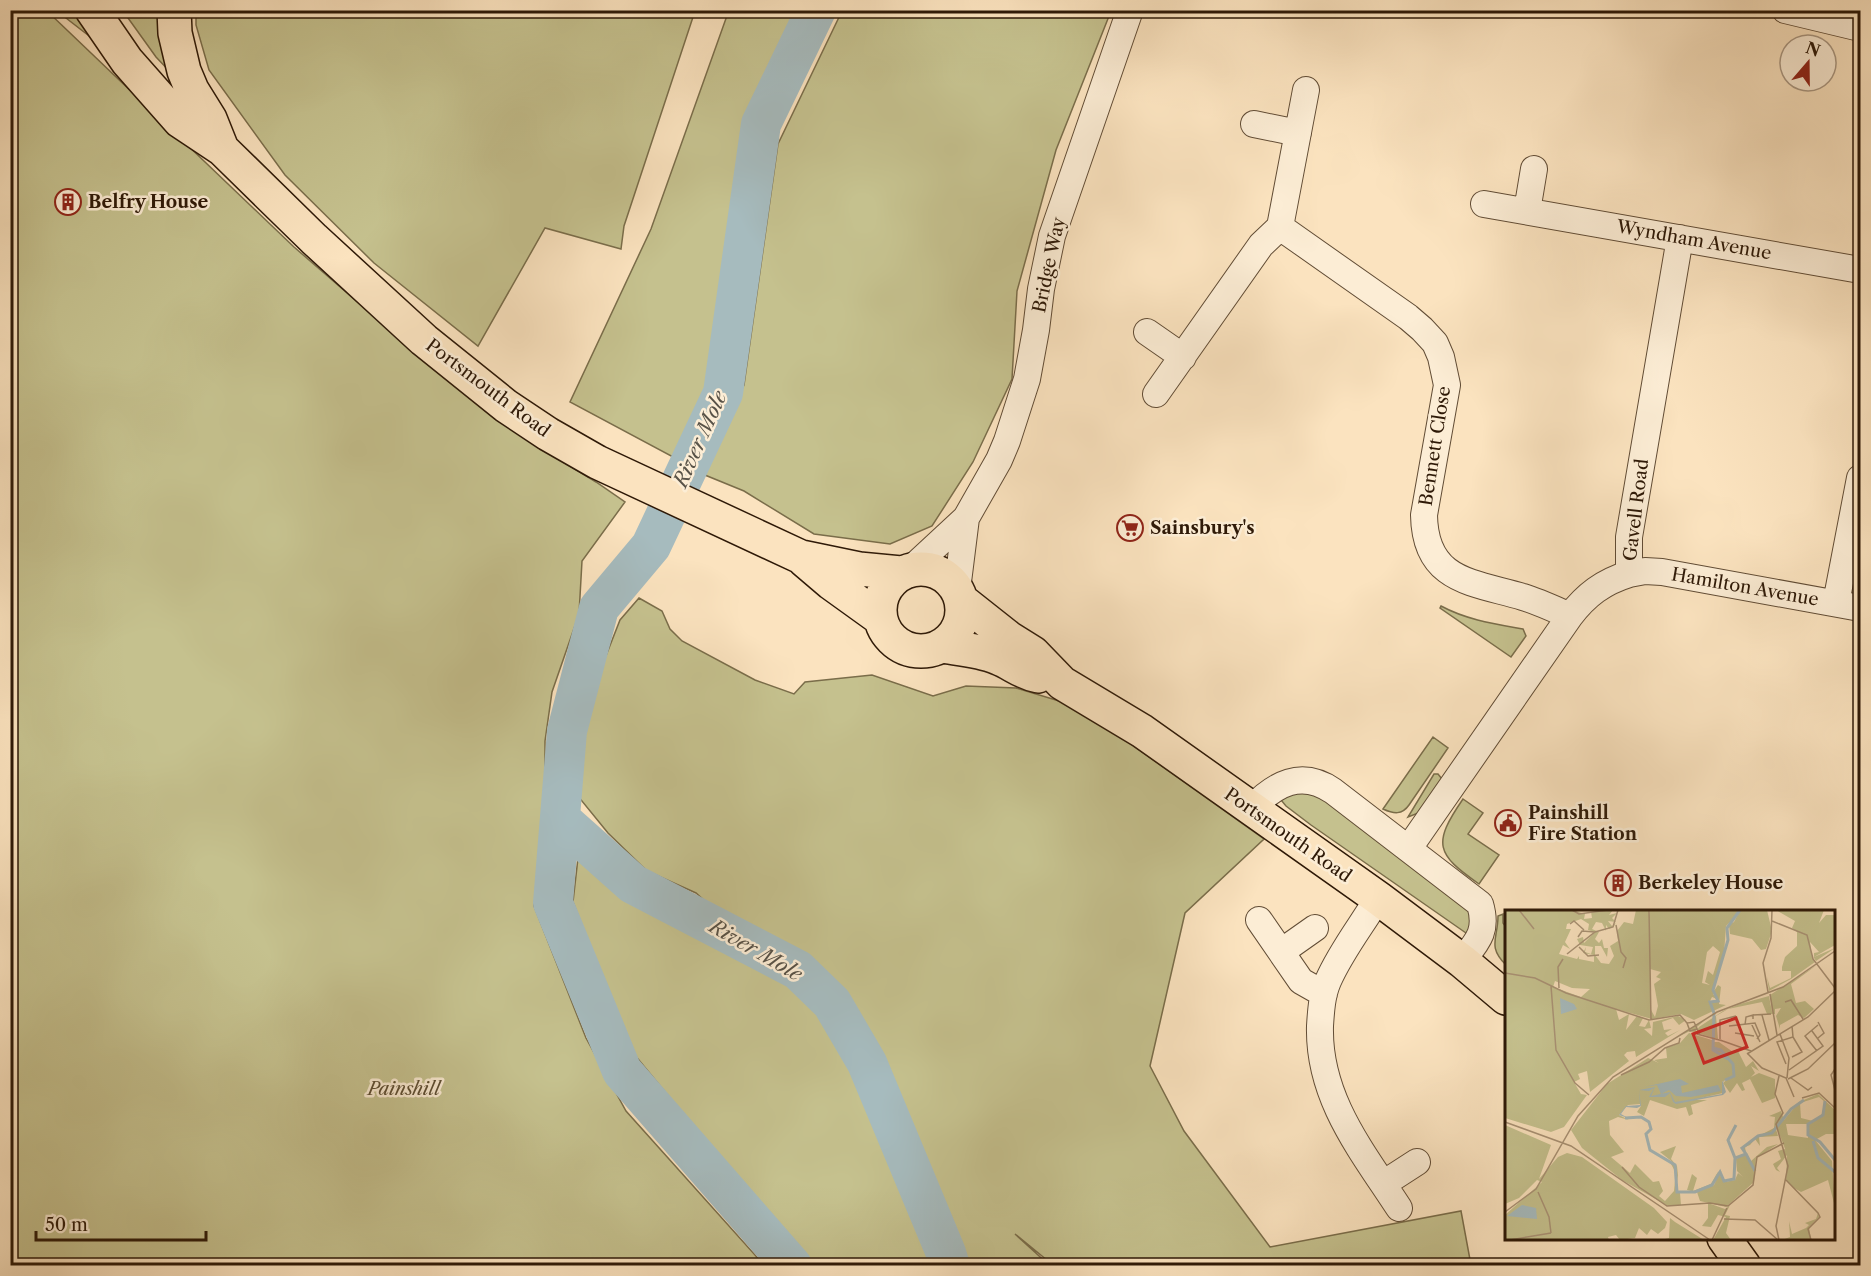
<svg xmlns="http://www.w3.org/2000/svg" width="1871" height="1276" font-family="'Libre Caslon Text',serif">
<style>
.green{fill:#c5c18e;stroke:#7a6d4a;stroke-width:1.5}
.lines{fill:none;stroke-linecap:round;stroke-linejoin:round}
.river{stroke:#a6bbbe;stroke-width:40}
.minor-casing{stroke:#614c35;stroke-width:28}
.major-casing{stroke:#2e1907;stroke-width:36}
.minor{stroke:#fcedd5;stroke-width:26}
.major{stroke:#fbe3bf;stroke-width:33}
.labels{text-anchor:middle;stroke-width:5;stroke-linejoin:round;paint-order:stroke}
.poi-label{font-size:18px;font-weight:bold;fill:#2e1907;stroke:#fcedd5;text-anchor:start}
.street-label{font-size:18px;fill:#2e1907;stroke:#fcedd5}
.park-label{font-size:18px;font-style:italic;fill:#5b4b30;stroke:#fcedd5}
.water-label{font-size:20px;font-style:italic;fill:#585247;stroke:#fcedd5}
.inset-river{fill:none;stroke:#a6bbbe;stroke-width:3}
.inset-road{fill:none;stroke:#a99275;stroke-width:1.5}
.view{fill:#d62828;fill-opacity:0.15;stroke:#d62828;stroke-width:3}
.inset-edge{fill:none;stroke:#2e1907;stroke-width:3}
</style>
<rect width="100%" height="100%" fill="#fbe3bf"/>
<filter id="stains"><feTurbulence type="fractalNoise" baseFrequency=".00333" numOctaves="4"/><feColorMatrix values="0 0 0 0 .2 0 0 0 0 .09 0 0 0 0 .02 0 0 0 .5 -.17"/></filter>
<radialGradient id="worn" r=".72"><stop offset=".6" stop-color="#630" stop-opacity="0"/><stop offset="1" stop-color="#630" stop-opacity=".3"/></radialGradient>
<path class="green" d="M46 10 294 247 443 376 537 446 596 482 625 502 582 561 579 614 552 692 545 741V819L534 906 586 1038 626 1111 764 1265H11L10 11Z
M729 10 798 11 789 26 744 133 708 386 673 457 570 402 651 229Z
M57 11H75L93 39Z
M123 11H169L175 77 156 57Z
M196 11V10L695 11 624 226 621 249 545 228 478 346 374 263 285 175 209 70 196 25Z
M842 11H1111L1056 150 1017 291 1012 379 973 462 932 526 890 544 814 534 744 491 700 473 744 385 778 144Z
M639 598 662 611 670 629 682 641 755 680 794 694 805 682 872 675 933 696 966 686 1016 688 1079 707 1264 839 1185 913 1150 1066 1184 1131 1270 1247 1461 1211 1471 1265H1053L1015 1234 1049 1265H957L908 1120 841 990 825 971 723 918 696 893 647 871 608 833 577 795 574 785 589 699 620 620Z
M1441 606C1467 620 1495 624 1523 629L1526 636 1511 657 1440 608Z
M1433 737 1448 748 1409 805C1402 815 1394 814 1383 809Z
M1434 774H1438L1442 779 1421 812 1408 817Z
M1310 788 1470 908V931L1466 933 1311 825 1286 806 1281 800 1284 795Z
M1463 799 1483 813 1468 834 1499 855 1479 884C1436 854 1432 844 1463 799Z
M578 858 657 917 728 945 791 980 828 1020 913 1195 936 1265H807L629 1048 573 902Z
M1503 914V923L1506 927V965C1487 946 1498 939 1498 916Z"/>
<g class="lines">
<path class="river" d="M560 819 633 884 798 970 832 1003 867 1063 946 1253 950 1266
M792 1266 622 1071 553 903 567 731 599 608 651 546 723 393 761 124 816 10"/>
<defs>
<path id="minor" d="M1785 10 1860 28
M1254 124 1298 133
M1484 204 1860 270
M1527 211 1534 169
M1280 227 1408 317 1422 329 1435 343 1441 357 1447 385 1424 515C1425 582 1473 582 1523 597 1539 602 1554 609 1570 616
M1147 332 1183 357
M1156 394 1261 245 1280 227 1306 90
M911 569 966 518 999 460 1007 441 1027 379 1036 330 1041 289 1052 236 1130 10
M1629 574 1645 571 1662 572 1860 608
M957 590 966 518
M1836 603 1860 478
M1251 809C1275 784 1301 769 1333 791L1480 904C1488 931 1478 941 1462 961
M1409 848 1570 616C1586 595 1603 582 1629 574V537L1680 238
M1378 898C1362 925 1341 951 1328 981 1322 995 1321 1010 1320 1026 1318 1098 1362 1151 1399 1208
M1259 920 1301 981 1324 994
M1281 952 1315 928
M1383 1184 1417 1162"/>
<path id="major" d="M92 10 127 61 180 121 222 149 314 239 424 340 506 406 548 434 597 462 801 557 859 569 901 573
M174 10 175 33 184 71 192 90 210 119 222 149
M804 560 831 583 881 619
M880 610a41 41 0 1 1 82 0a41 41 0 1 1-82 0Z
M961 600 1009 638 1033 653 1062 683 1142 731 1378 898 1462 961 1506 998
M941 646C960 649 980 650 998 658 1013 664 1020 672 1038 676
M1724 1238 1744 1266"/>
</defs>
<use href="#minor" class="minor-casing"/>
<use href="#major" class="major-casing"/>
<use href="#minor" class="minor"/>
<use href="#major" class="major"/>
</g>
<defs>
<symbol id="building-ring" viewBox="-11 -11 22 22"><circle r="9.5" fill="#fcedd5" stroke="#8f2418" stroke-width="1.5"/><path d="M-4-6H4V6H1V3H-1V6H-4ZM-2.5-4.3h1.7v1.8h-1.7ZM.8-4.3h1.7v1.8H.8ZM-2.5-1h1.7V.8h-1.7ZM.8-1h1.7V.8H.8Z" fill="#8f2418"/></symbol>
<symbol id="supermarket-ring" viewBox="-11 -11 22 22"><circle r="9.5" fill="#fcedd5" stroke="#8f2418" stroke-width="1.5"/><path d="M-6-5.5h2.5l.6 2H6L4.5 2H-2.5L-4.4-4H-6ZM-1.5 3.2a1.3 1.3 0 1 0 .1 0ZM3 3.2a1.3 1.3 0 1 0 .1 0Z" fill="#8f2418"/></symbol>
<symbol id="civic-ring" viewBox="-11 -11 22 22"><circle r="9.5" fill="#fcedd5" stroke="#8f2418" stroke-width="1.5"/><path d="M-.6-6.5H3V-4.5H.6V-3L4-1V1h2V6H-6V1h2V-1L-.6-3ZM-1.2 2.5V6h2.4V2.5Z" fill="#8f2418"/></symbol>
</defs>
<g fill-rule="evenodd">
<use href="#building-ring" x="53" y="187" width="30" height="30"/>
<use href="#supermarket-ring" x="1115" y="513" width="30" height="30"/>
<use href="#civic-ring" x="1493" y="808" width="30" height="30"/>
<use href="#building-ring" x="1603" y="868" width="30" height="30"/>
</g>
<g class="labels">
<g class="poi-label">
<text x="88" y="208">Belfry House</text>
<text x="1150" y="534">Sainsbury's</text>
<text x="1528" y="819">Painshill<tspan x="1528" dy="21">Fire Station</tspan></text>
<text x="1638" y="889">Berkeley House</text>
</g>
<g class="street-label">
<text transform="translate(1694 240) rotate(10)" y="6">Wyndham Avenue</text>
<text transform="translate(1049 265) rotate(-78)" y="6">Bridge Way</text>
<text transform="translate(488 388) rotate(37)" y="6">Portsmouth Road</text>
<text transform="translate(1435 446) rotate(-81)" y="6">Bennett Close</text>
<text transform="translate(1636 510) rotate(-83)" y="6">Gavell Road</text>
<text transform="translate(1745 587) rotate(10)" y="6">Hamilton Avenue</text>
<text transform="translate(1288 835) rotate(35)" y="6">Portsmouth Road</text>
</g>
<g class="park-label">
<text x="404" y="1095">Painshill</text>
</g>
<g class="water-label">
<text transform="translate(700 439) rotate(-66)" y="7">River Mole</text>
<text transform="translate(756 950) rotate(30)" y="7">River Mole</text>
</g>
</g>
<g transform="translate(1505 910)">
<rect width="330" height="330" fill="#fbe3bf"/>
<path d="M0 0H68L80 4 79 9 87 8 86 2 108 0 104 5 112 3 107 8 111 12 103 11 107 16 111 13 109 16 104 19 101 15V21L97 13 91 12 87 19 94 22 90 29 94 33 97 29 99 38H103L102 47 96 36H90V45L96 53 104 54 109 46 105 36 113 31 112 21 119 12 128 14 131 0H144V7L145 0H262L267 21 261 39 256 40 247 29 225 24 224 15 229 12 233 4 221 16 219 44 208 78V84L212 89 207 87 205 91H213L209 81 213 75 216 77 214 94 221 95 189 110 176 104 147 109 111 99 114 110 124 104 121 120 132 106 138 108 134 116 140 117 144 110 146 118 139 119 147 126 148 112 173 106 181 110 174 115 168 108 157 112 159 120 167 119 160 123 163 126 175 120 131 147 130 141 122 142 119 145 124 151 85 182 82 161 73 164 75 169 69 172 76 184 82 185 59 217 46 222 0 208ZM76 9 84 14 83 20 90 22 79 33 78 27 72 29 75 35 88 37 86 44 80 42 81 37 78 43 89 45V52L74 49V46L72 49 54 44 58 35 65 39 60 32 66 19H61L62 14ZM208 36 215 42 208 65 203 61 200 72 205 75 197 73 202 42ZM145 59 156 62 151 67 156 69 149 74 153 96 150 107 146 100ZM50 71 67 78 85 79 76 87 48 77ZM271 0H319L314 13 321 5H330V35L309 47 330 38 311 51 309 48V43L314 42 305 32 307 47 310 52 286 69 264 81 262 67 265 78 286 68V61H277V57L280 47 292 36V22L287 18 290 11ZM312 55 286 74 291 93 300 91 309 99 299 108 293 105 275 115V119L271 106 276 98 270 99V104H262L257 92 223 99 211 106 213 129 185 121 167 130 201 109 192 117 191 122 194 117 218 101 235 94 264 86 267 102 265 85ZM184 123 207 130V136L208 132H214L228 142 232 139 241 157 248 151 254 161 246 156 250 163 246 167 254 163 270 169V188L257 193 245 169 237 173 240 180 237 181 232 173 225 183 218 173 226 166 217 172 218 183 187 190H202L186 195 188 204 184 206 181 197 172 199 145 190 139 206 132 202 136 196 135 194 123 195 114 205 124 210 113 207 104 211 105 225 119 242 106 247 125 263 130 254 148 272 154 271 158 281 154 286 160 291 169 281 170 271 172 265 166 254H170L155 242 171 236 166 249 172 256 173 265 171 281 175 283 176 295 163 296 117 270 77 238 66 220 102 174 143 148 154 153 149 150 162 148 161 138 175 133ZM313 184 330 200V224H321L310 230 327 251 330 297 323 270 296 282 289 278 281 270 282 245 272 258 275 262 271 260 268 254 276 249 273 241 280 239 282 244 271 215 273 208 270 218 265 224 271 219 273 226 254 227 255 236 250 229 245 235 240 237 241 243 237 239 248 229 269 218 270 207 264 206 276 201 279 210 294 192ZM314 187 320 192 317 204 308 211 296 208 295 193ZM281 214H303V228L283 225ZM0 215 46 235 34 269 53 247 62 243 77 247 149 298 162 312 160 318 153 324 146 319 142 325 134 318 130 328 115 330 111 325 103 327 104 330H0V305L37 272 32 270 14 288 0 294ZM273 234 251 248 249 272 221 297 195 291 192 282 199 279 190 282 182 280 187 264 192 268 188 281 206 274 211 265 213 262 217 261 213 263 207 275 200 279 209 275 214 264 220 272 230 270 233 263 238 267 232 261 231 249 241 244 246 251 262 237ZM203 293 220 299 225 295 220 305 225 306 221 323 226 330H208L221 307 213 305 206 317 197 316 203 308ZM313 303 314 307 304 317 306 330H277L285 327 284 311 287 324 301 318 304 315 300 313 311 309ZM165 308 170 312 199 330H156L164 328Z" fill="#c5c18e" fill-rule="evenodd"/>
<path d="M55 88 69 94 72 99 56 104ZM225 167 218 172 221 182 218 185 171 194 168 192 165 183 160 187H144L149 178 144 181 134 180 136 196 132 198 121 197 116 204 123 208 114 205 121 196 135 195 134 180 150 177 146 186 165 182 170 192 217 184V172ZM175 169 184 174 176 176 177 183 213 175 216 181 186 187 171 186 164 180 156 184 152 175 139 177ZM17 295 31 298 32 309 2 306Z" fill="#a6bbbe"/>
<path class="inset-river" d="M208 138 216 140 228 154 229 166 220 170M223 149 208 140 209 103 205 92 213 91 208 80 223 30 222 18 235 0M320 191 318 205 303 214V225L315 232 330 250M120 208 136 207 144 212 146 219 141 224 145 240 170 255 172 282H190L207 275 215 262 219 271 229 269 230 248 241 244 237 238 253 226 267 223 286 199 299 190M308 231 313 248 330 262M241 244 250 261M230 248 223 230 231 215"/>
<path class="inset-road" d="M14 0 29 19M67 0 74 4 103 0M144 0 146 110M267 11 302 25 308 49 330 78M65 14 69 11 79 20M111 15 116 42 121 48 118 58M73 27 77 21 90 22M74 37 83 46 94 45M62 44 90 22 108 17 113 0M0 63 30 68 61 83 144 110 175 105 182 113M46 76 51 140 70 173 84 185M54 78 53 57 58 49M263 82 258 53 266 28 267 0M265 84 272 125M280 92 286 90 298 109M248 105 266 104M257 105 264 130M313 112 319 123 313 128M246 113 255 132M240 115 241 107 248 105V109M224 116 250 113 255 125 252 129M192 119 185 121 182 113 189 112 195 125M230 123 249 126M192 124 218 131M275 124 284 148 282 168M215 129V110L231 106M215 130 246 141M312 141 300 126 313 115M242 143 257 158 281 168 289 187M242 144 303 107 330 81M287 147 297 142 288 127M281 154 272 132 288 127 287 116M330 159 326 165 330 180M284 160 318 136 307 121M116 165 144 152 160 138 174 133 175 128M274 166 270 184 278 203 271 214 283 256 271 316 274 330M286 168 303 180 307 177M283 169 303 159 330 133M297 188 314 183 330 198M0 212 66 236 205 330M117 257 134 277 162 296 205 293 223 296M281 270 313 303 315 307 303 319 306 330M33 282 44 307 46 323M223 296 248 275 252 247 279 233M0 302 31 279 73 206 108 167 212 102 278 77 330 41M219 309 250 310 273 330M5 330 46 323M207 330 222 298"/>
<path class="view" d="M231 108 242 137 199 153 188 124Z"/>
<rect width="330" height="330" class="inset-edge"/>
</g>
<rect width="1871" height="1276" fill="none" stroke="#fbe3bf" stroke-width="36"/>
<rect x="12" y="12" width="1847" height="1252" fill="none" stroke="#2e1907" stroke-width="3"/>
<rect x="18" y="18" width="1835" height="1240" fill="none" stroke="#2e1907" stroke-width="1.5"/>
<g transform="translate(1808 63) rotate(20)"><circle r="28" fill="#fcedd5" stroke="#aa9883" stroke-width="1.5"/>
<path d="M0-4.5L10 22L0 15L-10 22Z" fill="#8f2418"/>
<text y="-9" font-size="16" font-weight="bold" text-anchor="middle" fill="#2e1907">N</text>
</g>
<path d="M36 1231v9h170v-9" fill="none" stroke="#2e1907" stroke-width="3"/>
<text x="45" y="1231" font-size="18" fill="#2e1907" stroke="#fcedd5" stroke-width="4.5" paint-order="stroke">50 m</text>
<rect width="100%" height="100%" filter="url(#stains)"/>
<rect width="100%" height="100%" fill="url(#worn)"/>
</svg>
